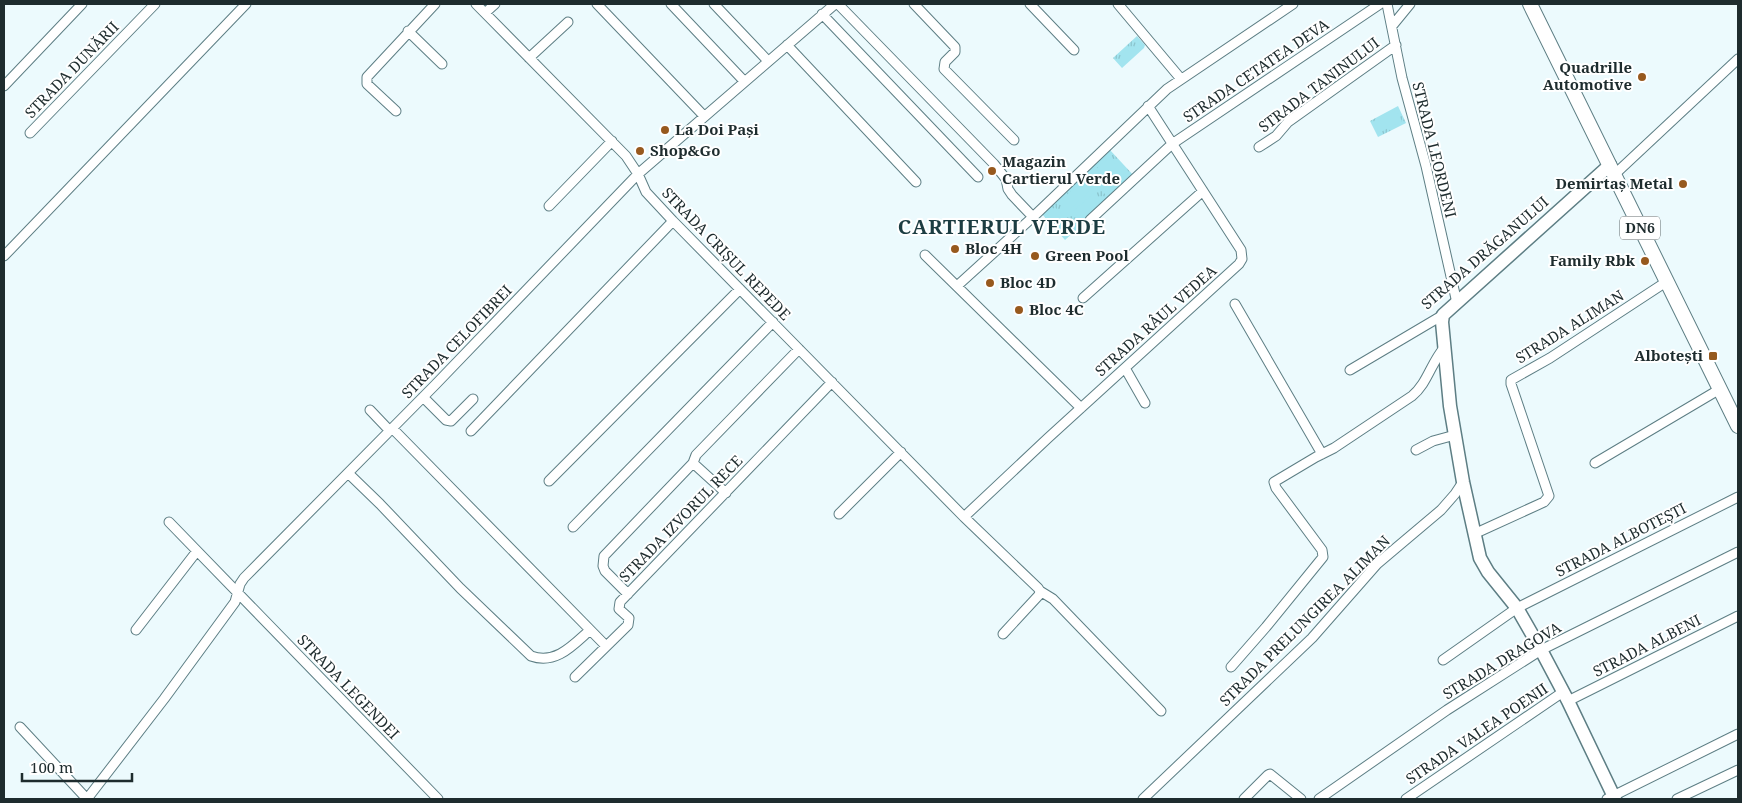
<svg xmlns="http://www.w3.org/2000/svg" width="1742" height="803" font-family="'Noto Serif',serif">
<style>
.grass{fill:url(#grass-tufts)}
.pitch{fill:#a2e4ef}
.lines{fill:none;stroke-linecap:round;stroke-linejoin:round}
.street-casing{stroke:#5d7e84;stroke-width:11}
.secondary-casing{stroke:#5d7e84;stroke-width:15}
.primary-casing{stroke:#5d7e84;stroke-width:16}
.street{stroke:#fff;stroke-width:9}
.secondary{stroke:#fff;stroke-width:12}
.primary{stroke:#fff;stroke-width:14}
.poi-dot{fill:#97591e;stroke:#fff;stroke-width:2}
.labels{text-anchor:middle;stroke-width:4;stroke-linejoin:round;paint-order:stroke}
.shield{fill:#fff;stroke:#626b6d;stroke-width:1}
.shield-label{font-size:14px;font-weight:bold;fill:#1e2c2e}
.poi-label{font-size:15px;font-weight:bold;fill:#1e2c2e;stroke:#fff;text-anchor:start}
.street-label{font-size:15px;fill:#1e2c2e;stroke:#fff}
.district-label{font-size:20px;font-weight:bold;letter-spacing:1px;fill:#1c3d42;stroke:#fff}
</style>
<defs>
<pattern id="grass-tufts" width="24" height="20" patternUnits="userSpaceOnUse" patternTransform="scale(1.25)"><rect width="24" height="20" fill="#a2e4ef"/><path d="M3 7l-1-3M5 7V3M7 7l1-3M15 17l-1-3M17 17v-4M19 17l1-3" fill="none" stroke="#8bc4cd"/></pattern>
</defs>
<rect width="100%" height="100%" fill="#ecfafd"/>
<path class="grass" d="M1137 36 1145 45 1144 48 1122 68 1113 58Z
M1398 106 1406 123 1378 137 1370 121Z
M1110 150 1135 177 1065 240 1041 213Z"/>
<path class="pitch" d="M1396 110 1402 121 1379 133 1374 121Z
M1110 157 1118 167 1098 185 1089 175Z
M1120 170 1129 180 1108 198 1100 188Z
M1083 180 1091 190 1071 208 1062 199Z
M1094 193 1102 203 1082 221 1073 211Z
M1055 207 1073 228 1064 237 1045 216Z"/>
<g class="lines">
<defs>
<path id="street" d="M476 4 626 156 638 174 646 192 673 221 964 517 1038 588 1040 591 1039 595 1003 634
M597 4 704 116
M671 4 744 81
M714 4 768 61
M838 4 994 164 1006 179 1008 189 1012 195 1033 217
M914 4 955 47V52L945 62 944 69 1014 140
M1030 4 1074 50
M1118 4 1181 79
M1387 4 1402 78 1426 166 1457 303
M485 13 495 4
M822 14 978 177
M1392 26 1410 4
M408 31 442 64
M787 45 916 182
M529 58 568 22
M4 86 82 4
M396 111 367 84V77L435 4
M30 133 155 4
M1259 147 1276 136 1288 122 1396 45
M1614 175 1738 59
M549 206 612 141
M1090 220 1172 144 1380 4
M925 255 1081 408
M4 256 246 4
M957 286 1033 217 1167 89 1293 4
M1083 298 1203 191
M1235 304 1322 454
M1125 368 1145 403
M1350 370 1443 315
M423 397 446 420 451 421 473 399
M370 410 390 431
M392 428 606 646
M471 431 673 221
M1416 450 1433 441 1455 435
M693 463 726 493
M1595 463 1720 389
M348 473 380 504 460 588 531 656C556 665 573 645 590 630
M549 481 740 289
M839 514 901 452
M964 517 1048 438 1239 264 1242 259 1241 250 1148 106
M169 522 438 799
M573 527 773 322
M1474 534 1544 502 1549 496 1511 384V380L1550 358 1666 282
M1040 591 1053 599 1161 711
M628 594 605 571 603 566 604 556 693 463 696 455 799 349
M136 630 197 551
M1443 660 1517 608 1738 497
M1231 667 1266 627 1323 557 1322 550 1276 488 1274 482 1316 457 1334 448 1412 396C1427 384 1431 363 1444 348
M575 677 628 625 629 618 619 609 620 602 832 382
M1568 701 1738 616
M20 727 87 799
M87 799 164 699 235 602 240 584 244 578 435 385 638 174 835 4
M1143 799 1312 638 1377 564 1441 510 1455 494 1463 482
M1244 799 1268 775 1270 774 1301 799
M1319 799 1447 710 1541 650 1738 552
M1406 799 1563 692
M1607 799 1738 734
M1677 799 1738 770"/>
<path id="secondary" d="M1610 165 1443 315 1442 322 1450 406 1463 482 1480 558 1488 572 1517 608 1541 650 1568 701 1615 799"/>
<path id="primary" d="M1530 4 1738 426"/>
</defs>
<use href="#street" class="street-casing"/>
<use href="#secondary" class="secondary-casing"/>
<use href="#primary" class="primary-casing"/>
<use href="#street" class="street"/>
<use href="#secondary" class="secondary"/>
<use href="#primary" class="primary"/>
</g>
<g class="poi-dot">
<circle cx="1642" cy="77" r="5"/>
<circle cx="665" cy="130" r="5"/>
<circle cx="640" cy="151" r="5"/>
<circle cx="992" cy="171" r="5"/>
<circle cx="1683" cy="184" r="5"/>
<circle cx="955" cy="249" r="5"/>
<circle cx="1035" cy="256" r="5"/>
<circle cx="1645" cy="261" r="5"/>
<circle cx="990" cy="283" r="5"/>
<circle cx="1019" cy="310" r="5"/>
<rect x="1708" y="351" width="10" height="10" rx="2.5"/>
</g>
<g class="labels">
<rect class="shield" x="1620" y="216.5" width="40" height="23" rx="4"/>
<g class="shield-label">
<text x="1640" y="233">DN6</text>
</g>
<g class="poi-label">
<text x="1632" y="73" text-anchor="end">Quadrille<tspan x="1632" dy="17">Automotive</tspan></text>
<text x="675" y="135">La Doi Pași</text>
<text x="650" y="156">Shop&amp;Go</text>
<text x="1002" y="167">Magazin<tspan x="1002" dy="17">Cartierul Verde</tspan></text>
<text x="1673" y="189" text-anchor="end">Demirtaș Metal</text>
<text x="965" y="254">Bloc 4H</text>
<text x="1045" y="261">Green Pool</text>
<text x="1635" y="266" text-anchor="end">Family Rbk</text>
<text x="1000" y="288">Bloc 4D</text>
<text x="1029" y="315">Bloc 4C</text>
<text x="1703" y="361" text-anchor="end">Albotești</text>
</g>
<g class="street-label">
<text transform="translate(72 70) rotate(-46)" y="5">STRADA DUNĂRII</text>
<text transform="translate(1256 71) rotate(-34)" y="5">STRADA CETATEA DEVA</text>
<text transform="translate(1319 85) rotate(-37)" y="5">STRADA TANINULUI</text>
<text transform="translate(1434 150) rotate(76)" y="5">STRADA LEORDENI</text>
<text transform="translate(1485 253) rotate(-41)" y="5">STRADA DRĂGANULUI</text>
<text transform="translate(726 254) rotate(46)" y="5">STRADA CRIȘUL REPEDE</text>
<text transform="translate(1156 321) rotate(-42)" y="5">STRADA RÂUL VEDEA</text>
<text transform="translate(1570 327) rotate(-32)" y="5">STRADA ALIMAN</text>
<text transform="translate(457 342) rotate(-46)" y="5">STRADA CELOFIBREI</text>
<text transform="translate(681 519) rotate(-46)" y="5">STRADA IZVORUL RECE</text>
<text transform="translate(1621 540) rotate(-27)" y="5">STRADA ALBOTEȘTI</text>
<text transform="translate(1305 621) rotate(-45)" y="5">STRADA PRELUNGIREA ALIMAN</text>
<text transform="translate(1647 646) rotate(-27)" y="5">STRADA ALBENI</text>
<text transform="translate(1502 661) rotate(-31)" y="5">STRADA DRAGOVA</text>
<text transform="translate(348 687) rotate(46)" y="5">STRADA LEGENDEI</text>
<text transform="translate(1477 734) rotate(-34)" y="5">STRADA VALEA POENII</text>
</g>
<g class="district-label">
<text x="1002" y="234">CARTIERUL VERDE</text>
</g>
</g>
<rect width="1742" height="803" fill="none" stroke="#1e2c2e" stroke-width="10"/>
<path d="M22 773v8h110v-8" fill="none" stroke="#1e2c2e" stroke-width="2.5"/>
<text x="30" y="773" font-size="15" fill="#1e2c2e" stroke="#ffffff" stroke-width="4" paint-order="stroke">100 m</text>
</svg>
